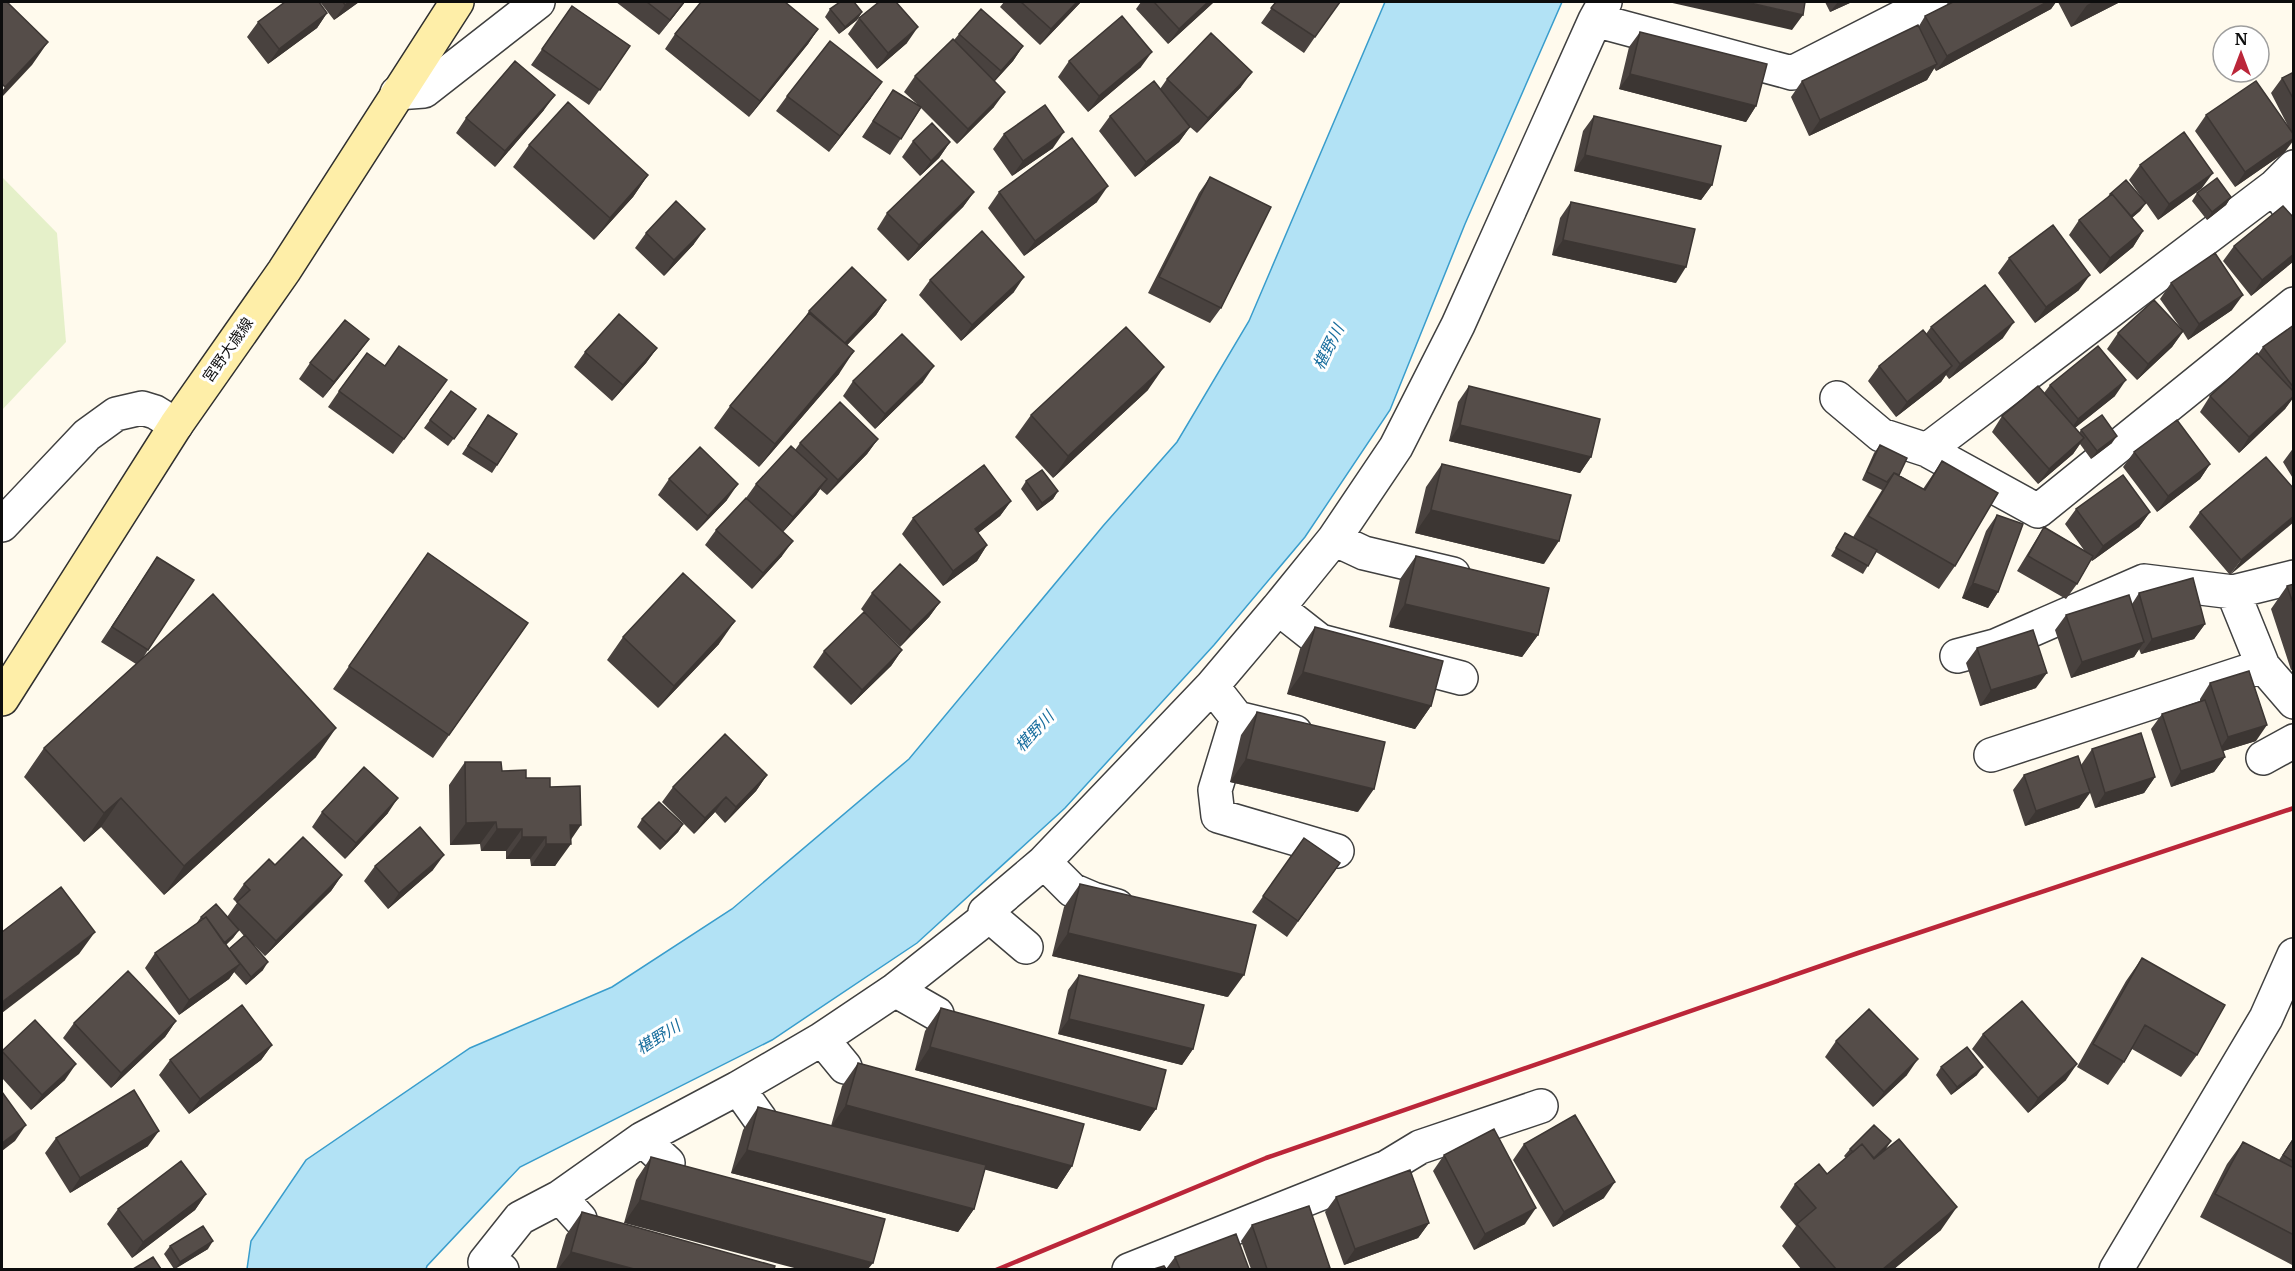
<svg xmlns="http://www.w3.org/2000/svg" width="2295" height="1271" font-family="Merriweather,'Noto Sans JP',serif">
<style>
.pitch{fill:#e5f0c9}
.water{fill:#b2e2f5;stroke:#399dcc;stroke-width:1.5}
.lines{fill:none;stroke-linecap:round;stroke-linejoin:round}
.street-casing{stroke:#404040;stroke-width:36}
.secondary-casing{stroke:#2f2f2f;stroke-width:36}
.street{stroke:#fff;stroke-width:33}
.secondary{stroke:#feeea8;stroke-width:33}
.rail{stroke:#bb2639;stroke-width:4.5}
.wall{fill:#49423f;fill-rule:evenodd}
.shaded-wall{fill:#3c3633}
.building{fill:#554d49;stroke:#3c3633;stroke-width:1.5}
.labels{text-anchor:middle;stroke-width:6;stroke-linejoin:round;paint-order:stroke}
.street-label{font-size:15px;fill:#0d0d0d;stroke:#fff}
.water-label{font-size:16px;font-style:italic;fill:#176d9d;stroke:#fff}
</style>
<rect width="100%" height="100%" fill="#fffaed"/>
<path class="pitch" d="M2 177 57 233 66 342 2 410Z"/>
<path class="water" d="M1385 2H1562L1465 224 1390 410 1305 537 1214 645 1065 808 917 943 772 1040 520 1167 427 1266 426 1269H247L251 1241 306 1160 470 1048 612 987 732 909 909 759 1103 526 1177 442 1249 321Z"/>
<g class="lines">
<defs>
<path id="street" d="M1605 2 1595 20 1792 73 1931 2
M397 93 424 91 538 2
M2275 186 2294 217
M1837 398 1881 435 1927 450 2275 186 2294 167
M1927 450 2038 511 2294 304
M2 525 87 435 116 414 142 408 155 412 176 425
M1334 539 1278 608 1320 641 1461 678
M1453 574 1364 553 1334 539 1396 447 1458 325 1595 20
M1278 608 1212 686 1237 718 1295 732
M1957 656 1995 646 2144 581 2233 592
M2263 666 2233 592 2294 577
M1237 718 1215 790 1218 816 1337 851
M1991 755 2263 666 2294 702
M2263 758 2294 741
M1117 906 1093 899 1072 890 1044 862 1212 686
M1026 947 985 912 1044 862
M937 1014 895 990 990 915
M845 1067 822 1039 895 990
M760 1119 738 1088 822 1039
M668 1163 642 1139 738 1088
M580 1219 560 1197 642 1139
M502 1270 485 1262 520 1218 560 1197
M1129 1270 1387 1167 1420 1147 1541 1106
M2116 1270 2266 1018 2294 955"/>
<path id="secondary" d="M2 699 176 425 284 271 457 2"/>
</defs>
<use href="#street" class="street-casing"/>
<use href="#secondary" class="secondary-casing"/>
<use href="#street" class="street"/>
<use href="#secondary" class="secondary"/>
<path class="rail" d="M996 1270 1266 1158 1858 953 2294 808"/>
</g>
<path class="wall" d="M320 2H359L334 20Z
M616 2H685L659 35Z
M1004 2H1081L1040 45 1000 7Z
M1141 2H1214L1168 44 1136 9Z
M1276 2 1315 37 1304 53 1261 23Z
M1825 2H1852L1830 12Z
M1953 2H2056L2051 9 1936 71 1934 68 1927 80 1809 136 1791 97 1802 81 1919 26 1925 16Z
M2058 2H2120L2071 27Z
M572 6 630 46 589 105 531 65Z
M830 9 862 12 857 20 839 34 825 17Z
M327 13 317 28 268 64 247 37 258 22Z
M859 18 907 43 877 69 848 34Z
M818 29 808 44 749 117 665 49 675 34Z
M1640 32 1756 106 1746 122 1619 89 1629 47Z
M959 34 1023 46 1013 61 995 81 994 107 957 144 921 108 890 155 862 137 893 90 918 105 904 92 915 76 954 40Z
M1069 61 1141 67 1088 112 1058 77Z
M2294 72V140L2284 153 2235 187 2195 131 2206 115 2290 130 2271 93 2282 78Z
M1167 79 1241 87 1197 133 1190 127 1179 142 1135 177 1099 131 1110 116 1160 89Z
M787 96 871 98 829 152 776 111Z
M544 110 495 167 456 133 466 118Z
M1594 116 1712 185 1701 200 1574 171 1583 131Z
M1004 134 1053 148 1012 176 993 149Z
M913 141 950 142 939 158 920 176 902 157Z
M529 145 648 175 633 197 594 240 513 167Z
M2140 165 2202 188 2158 220 2146 203 2140 211 2132 218 2143 231 2133 247 2100 274 2069 235 2079 220 2107 198 2110 194 2144 201 2129 180Z
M1210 177 1221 308 1210 323 1148 293 1199 193Z
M974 192 963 207 908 261 877 229 887 213Z
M999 192 1097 202 1024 256 988 208Z
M2197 193 2231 197 2226 205 2207 220 2192 201Z
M1571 202 1676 283 1552 255 1560 218Z
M2294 218V261L2251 296 2223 261 2234 246Z
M646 233 694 244 664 276 635 248Z
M2009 258 2079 290 2035 323 1998 273Z
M930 280 1014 292 961 341 919 295Z
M2171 283 2232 310 2188 340 2183 332 2172 347 2137 380 2107 349 2118 333 2182 330 2160 299Z
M886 300 876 315 847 345 839 374 759 467 714 428 730 406 804 319 809 311Z
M2294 325 2293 397 2285 409 2239 453 2200 412 2210 396 2258 354 2263 347Z
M1931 327 2003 338 1949 379 1946 375 1941 382 1896 417 1868 381 1879 366 1926 334Z
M657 348 646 363 612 401 574 367 585 352Z
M358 354 323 398 299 379 310 363Z
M853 381 923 382 875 429 843 396Z
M2050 385 2115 396 2075 428 2079 433 2081 430 2112 443 2091 459 2080 444 2073 454 2038 484 1992 432 2002 416 2044 393Z
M1469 386 1591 457 1580 473 1449 441 1458 402Z
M1148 390 1053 478 1015 437 1031 415Z
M339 391 436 396 393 454 328 407Z
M451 391 476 409 448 446 424 428Z
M488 415 517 434 492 473 462 454Z
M878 439 867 454 827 495 820 489 816 495 783 532 782 556 752 589 705 545 716 530 746 498 756 484 795 450 800 443Z
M1880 445 1899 475 1923 489 1942 461 1955 566 1939 589 1876 552 1863 574 1831 556 1845 533 1853 537 1882 490 1862 480 1874 453Z
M2294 447V480L2283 462Z
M2134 452 2210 464 2200 479 2157 512 2123 467Z
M1442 464 1544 564 1415 533 1426 487Z
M669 479 727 500 697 531 658 495Z
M1026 481 1058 491 1053 499 1037 511 1021 489Z
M2294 489 2230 575 2189 527 2200 512Z
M1011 501 1000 516 978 533 987 545 977 561 943 586 902 534 913 518Z
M2076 509 2150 512 2139 527 2092 561 2091 560 2077 584 2066 599 2017 571 2034 543 2044 527 2084 550 2065 524Z
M1997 515 1998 592 1988 608 1962 598 1986 531Z
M428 553 528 623 433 758 333 689Z
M1416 556 1538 635 1522 657 1389 627 1400 579Z
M157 557 148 650 143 658 316 757 164 895 101 827 84 842 24 777 44 748 136 664 101 642Z
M2294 584V669L2291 670 2271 609 2287 586Z
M872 593 940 602 929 617 900 647 861 609Z
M2139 593 2205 624 2194 639 2141 654 2139 649 2134 657 2071 678 2055 630 2066 615 2132 604Z
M1315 627 1431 706 1415 729 1287 694 1300 649Z
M623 637 719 644 658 708 607 660Z
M1977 648 2036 688 1980 706 1966 663Z
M902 650 891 666 851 705 813 667 824 651Z
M2210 683 2256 741 2223 751 2225 757 2214 772 2171 787 2151 729 2162 714 2200 701V699Z
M1257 712 1358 812 1230 782 1241 735Z
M2092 749 2155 777 2144 793 2095 808 2090 793 2079 808 2025 826 2013 790 2024 775 2081 765Z
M465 762 502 771 550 787 571 840 555 866H531L530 859H506V851H481L480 844 450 845 449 785Z
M767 775 756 791 725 823 715 812 694 834 662 802 673 787Z
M322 812 388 813 345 859 312 827Z
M642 819 683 824 678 832 660 850 637 827Z
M1304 838 1340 863 1287 937 1252 912Z
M275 865 342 875 331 891 265 956 254 945 263 970 246 985 234 972 229 979 179 1015 145 968 155 953 196 924 201 917H227L237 903 233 899 244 884ZM239 930 244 936 229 949 226 945 233 938Z
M375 866 433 870 388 909 364 881Z
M1080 884 1228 997 1052 956 1064 907Z
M2142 958 2197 1055 2181 1077 2132 1049 2124 1062 2108 1085 2077 1067 2126 981Z
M1079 975 1193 1049 1182 1065 1058 1034 1068 990Z
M941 1008 1156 1109 1140 1131 915 1070 925 1031Z
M176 1021 165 1037 111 1088 63 1038 74 1023Z
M1983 1034 2066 1080 2028 1113 1972 1049Z
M1836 1041 1907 1075 1873 1107 1825 1057Z
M272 1045 261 1060 189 1114 159 1075 170 1060Z
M2 1051 65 1080 31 1110 2 1078Z
M858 1063 1072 1166 1057 1189 985 1169 974 1209 958 1232 731 1173 743 1130 758 1107 831 1126 842 1086Z
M1941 1067 1977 1075 1951 1095 1936 1075Z
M2294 1137V1266L2200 1217 2227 1164 2243 1142 2279 1160Z
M56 1138 148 1146 70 1193 45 1153Z
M1891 1141 1882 1153 1941 1230 1894 1269H1801L1782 1246 1796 1226 1780 1207 1795 1184 1827 1174 1846 1158 1844 1156 1850 1149Z
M1524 1144 1604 1198 1553 1227 1513 1160Z
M1444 1155 1525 1224 1474 1250 1433 1171Z
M651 1157 885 1219 624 1223 636 1180Z
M206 1194 195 1210 132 1258 107 1224 118 1209Z
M1336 1197 1429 1223 1418 1238 1344 1265 1325 1212Z
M582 1212 774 1269H556L566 1235Z
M1252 1225 1330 1268 1329 1269H1251L1241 1241Z
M170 1246 208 1249 174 1269 164 1254Z
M1175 1257 1249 1269H1166Z"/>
<path class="shaded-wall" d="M350 2H359L334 20 345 5Z
M684 2H685L659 35 670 20Z
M1077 2H1081L1040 45 1051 29Z
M1208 2H1214L1168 44 1179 29Z
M1668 2H1746L1803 15 1792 30Z
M1838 2H1852L1830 12Z
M2047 2H2056L2051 9 1936 71 1947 56Z
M2093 2H2120L2071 27 2087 5Z
M862 12 857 20 839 34 845 27Z
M327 13 317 28 268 64 279 49Z
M918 27 907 43 877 69 888 53Z
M818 29 808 44 749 117 760 101Z
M48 42 32 65 2 97V91L5 87Z
M1023 46 1013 61 990 86 1001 71Z
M1152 52 1141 67 1088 112 1099 96Z
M1937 64 1927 80 1809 136 1820 120Z
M1252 72 1241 87 1197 133 1208 118Z
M1630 74 1756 106 1746 122 1619 89Z
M882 82 871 98 829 152 840 136Z
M1005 92 994 107 957 144 968 129Z
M555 95 544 110 495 167 505 151Z
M1190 127 1179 142 1135 177 1146 162Z
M1064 132 1053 148 1012 176 1023 161Z
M2294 138 2284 153 2235 187 2245 172Z
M950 142 939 158 920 176 931 161Z
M1585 155 1712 185 1701 200 1574 171Z
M2213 173 2202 188 2158 220 2169 204Z
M648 175 633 197 594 240 610 218Z
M1108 186 1097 202 1024 256 1035 241Z
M974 192 963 207 908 261 919 245Z
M2231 197 2226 205 2207 220 2212 212Z
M2146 203 2140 211 2123 225 2129 217Z
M705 229 694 244 664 276 674 260Z
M2143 231 2133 247 2100 274 2110 258Z
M1563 240 1686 267 1676 283 1552 255Z
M2294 254V261L2251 296 2262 280Z
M2090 275 2079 290 2035 323 2046 307Z
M1024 277 1014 292 961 341 972 325Z
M2243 295 2232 310 2188 340 2199 324Z
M886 300 876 315 833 360 844 344Z
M2014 322 2003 338 1949 379 1960 364Z
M2183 331 2172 347 2137 380 2148 364Z
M369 339 358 354 323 398 334 382Z
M657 348 646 363 612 401 623 385Z
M854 351 839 374 759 467 775 444Z
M934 366 923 382 875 429 885 414Z
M1952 366 1941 382 1896 417 1907 402Z
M1164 367 1148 390 1053 478 1068 456Z
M2126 380 2115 396 2067 434 2078 419Z
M2294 390V397L2285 409 2239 453 2249 437 2283 404Z
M1460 425 1591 457 1580 473 1449 441Z
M2117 436 2112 443 2091 459 2097 451Z
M2084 438 2073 454 2038 484 2049 469Z
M878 439 867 454 827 495 838 480Z
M2210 464 2200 479 2157 512 2168 496Z
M827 479 816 495 782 533 793 517Z
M738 484 727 500 697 531 708 516Z
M1058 491 1053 499 1037 511 1042 503Z
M1011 501 1000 516 964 544 975 529Z
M1431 510 1559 541 1544 564 1415 533Z
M2150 512 2139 527 2092 561 2103 546Z
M2294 516V522L2230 575 2241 560Z
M793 541 782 556 752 589 763 573Z
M987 545 977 561 943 586 953 571Z
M1973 583 1998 592 1988 608 1962 598Z
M940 602 929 617 900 647 911 631Z
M1405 604 1538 635 1522 657 1389 627Z
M735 621 719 644 658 708 674 686Z
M2205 624 2194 639 2141 654 2152 639Z
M2144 642 2134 657 2071 678 2082 662Z
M902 650 891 666 851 705 862 690Z
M1303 672 1431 706 1415 729 1287 694Z
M2047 673 2036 688 1980 706 1991 690Z
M2267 725 2256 741 2217 753 2228 737Z
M336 728 316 757 164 895 184 866Z
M2225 757 2214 772 2171 787 2181 771Z
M1246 759 1374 789 1358 812 1230 782Z
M767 775 756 791 725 823 736 807Z
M2155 777 2144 793 2095 808 2105 793Z
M2090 792 2079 808 2025 826 2036 811Z
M726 797 715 812 694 834 705 818Z
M121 798 101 827 84 842 104 813Z
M398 798 388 813 345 859 356 843Z
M496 822 480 844 450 845 466 823Z
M683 824 678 832 660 850 666 842Z
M570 825H581L568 844H571L555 866H531L546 844Z
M497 829H522L506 851H481Z
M522 837H546L530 859H506Z
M444 855 433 870 388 909 399 893Z
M342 875 331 891 265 956 276 941Z
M239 930 233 938 219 951 224 943Z
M95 932 79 954 2 1013V1002Z
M1068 933 1244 975 1228 997 1052 956Z
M268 962 263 970 246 985 251 977Z
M240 964 229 979 179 1015 189 1000Z
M1069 1019 1193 1049 1182 1065 1058 1034Z
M176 1021 165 1037 111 1088 121 1073Z
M272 1045 261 1060 189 1114 200 1099Z
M930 1047 1156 1109 1140 1131 915 1070Z
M1918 1059 1907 1075 1873 1107 1884 1092Z
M76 1064 65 1080 31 1110 42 1095Z
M2077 1064 2066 1080 2028 1113 2038 1098Z
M1983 1067 1977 1075 1951 1095 1957 1087Z
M846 1105 1072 1166 1057 1189 830 1128Z
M26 1125 15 1141 2 1151V1143Z
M159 1131 148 1146 70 1193 80 1178Z
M1891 1141 1886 1149 1861 1174 1867 1166Z
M747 1150 974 1209 958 1232 731 1173Z
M1615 1182 1604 1198 1553 1227 1564 1212Z
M206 1194 195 1210 132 1258 143 1242Z
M640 1200 873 1263 868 1269H798L624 1223Z
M1957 1207 1941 1230 1894 1269H1883Z
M1536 1208 1525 1224 1474 1250 1485 1234Z
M1429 1223 1418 1238 1344 1265 1355 1249Z
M213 1241 208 1249 175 1269 180 1262Z
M571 1252 634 1269H558Z"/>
<path class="building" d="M2 2H7L48 42 5 87 2 84Z
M285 2H319L327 13 279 49 258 22Z
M343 2H350L345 5Z
M647 2H684L670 20Z
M701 2H785L818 29 760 101 675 34Z
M840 2H854L862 12 845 27 830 9Z
M879 2H896L918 27 888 53 859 18Z
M1021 2H1077L1051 29Z
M1154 2H1208L1179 29Z
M1276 2H1340L1315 37 1271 8Z
M1746 2H1805L1803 15Z
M1953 2H2047L1947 56 1925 16Z
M572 6 630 46 600 90 542 49Z
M981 9 1023 46 1001 71 959 34Z
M1122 16 1152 52 1099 96 1069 61Z
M1918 25 1937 64 1820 120 1802 81Z
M1640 32 1767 64 1756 106 1630 74Z
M1211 33 1252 72 1208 118 1167 79Z
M953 39 1005 92 968 129 915 76Z
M830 41 882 82 840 136 787 96Z
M515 61 555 95 505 151 466 118Z
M2294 72V100L2282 78Z
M1154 81 1190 127 1146 162 1110 116Z
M2256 81 2294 135V138L2245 172 2206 115Z
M893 90 921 107 901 139 873 121Z
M568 102 648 175 610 218 529 145Z
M1045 105 1064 132 1023 161 1004 134Z
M1594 116 1721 146 1712 185 1585 155Z
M932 123 950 142 931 161 913 141Z
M2184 132 2213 173 2169 204 2140 165Z
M1072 138 1108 186 1035 241 999 192Z
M942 160 974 192 919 245 887 213Z
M1210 177 1271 207 1221 308 1159 277Z
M2217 178 2231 197 2212 212 2197 193Z
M2126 180 2146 203 2131 216 2112 194 2111 195 2110 194Z
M2112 194 2143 231 2110 258 2079 220Z
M676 201 705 229 674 260 646 233Z
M1571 202 1695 229 1686 267 1563 240Z
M2283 206 2294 218V254L2262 280 2234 246Z
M2053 225 2090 275 2046 307 2009 258Z
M982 231 1024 277 972 325 930 280Z
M2215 253 2243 295 2199 324 2171 283Z
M852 267 886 300 845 343 809 311Z
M1985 285 2014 322 1960 364 1931 327Z
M2154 300 2183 331 2148 364 2118 333Z
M809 313 854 351 775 444 730 406Z
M619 314 657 348 623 385 585 352Z
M345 320 369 339 334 382 310 363Z
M2294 325V388L2263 347Z
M1126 327 1164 367 1068 456 1031 415Z
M1923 330 1952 366 1907 402 1879 366Z
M902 334 934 366 885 414 853 381Z
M399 346 447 380 404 439 339 391 367 353 385 366Z
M2098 346 2126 380 2078 419 2050 385Z
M2257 353 2294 392V396L2249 437 2210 396Z
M1469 386 1600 419 1591 457 1460 425Z
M2038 386 2084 438 2049 469 2002 416Z
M451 391 476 409 454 439 430 420Z
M840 402 878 439 838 480 800 443Z
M488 415 517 434 497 465 468 446Z
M2102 415 2117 436 2097 451 2081 430Z
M2177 420 2210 464 2168 496 2134 452Z
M1880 445 1907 458 1899 475 1894 473 1887 482 1867 472Z
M791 446 827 479 793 517 756 484Z
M700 447 738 484 708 516 669 479Z
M2266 457 2294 489V516L2241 560 2200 512Z
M1942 461 1998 493 1955 566 1868 516 1894 473 1925 490Z
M1442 464 1571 495 1559 541 1431 510Z
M984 465 1011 501 975 529 987 545 953 571 913 518Z
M1042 470 1058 491 1042 503 1026 481Z
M2123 475 2150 512 2103 546 2076 509Z
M746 498 793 541 763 573 716 530Z
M1997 515 2023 524 1998 592 1973 583Z
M2044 527 2093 556 2077 584 2028 556Z
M1845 533 1877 550 1868 566 1836 548Z
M428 553 528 623 449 735 349 666Z
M1416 556 1549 588 1538 635 1405 604Z
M157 557 194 580 148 650 112 627Z
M900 564 940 602 911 631 872 593Z
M683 573 735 621 674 686 623 637Z
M2193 578 2205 624 2152 639 2139 593Z
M2294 584V606L2287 586Z
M213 594 336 728 184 866 121 798 104 813 44 748Z
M2129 595 2144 642 2082 662 2066 615Z
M864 612 902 650 862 690 824 651Z
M1315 627 1443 661 1431 706 1303 672Z
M2033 630 2047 673 1991 690 1977 648Z
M2249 671 2267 725 2228 737 2210 683Z
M2205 700 2225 757 2181 771 2162 714Z
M1257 712 1385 742 1374 789 1246 759Z
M2141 733 2155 777 2105 793 2092 749Z
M725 734 767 775 736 807 726 797 705 818 673 787Z
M2078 756 2090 792 2036 811 2024 775Z
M465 762H501L502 771 526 770V778H550V787L580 786 581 825H570L571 844H546V837H522V829H497L496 822 466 823Z
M364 767 398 798 356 843 322 812Z
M659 802 683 824 666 842 642 819Z
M420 827 444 855 399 893 375 866Z
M303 837 342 875 276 941 237 902 250 890 244 884 269 859 275 865Z
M1304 838 1340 863 1298 921 1263 896Z
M1080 884 1256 925 1244 975 1068 933Z
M61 887 95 932 2 1002V932Z
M216 904 239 930 224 943 206 917 203 919 201 917Z
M206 917 240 964 189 1000 155 953Z
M245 935 268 962 251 977 229 949Z
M2142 958 2225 1005 2197 1055 2145 1025 2124 1062 2093 1044Z
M128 971 176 1021 121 1073 74 1023Z
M1079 975 1204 1005 1193 1049 1069 1019Z
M2022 1001 2077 1064 2038 1098 1983 1034Z
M242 1005 272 1045 200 1099 170 1060Z
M941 1008 1166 1070 1156 1109 930 1047Z
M1869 1009 1918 1059 1884 1092 1836 1041Z
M35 1020 76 1064 42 1095 2 1051Z
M1967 1047 1983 1067 1957 1087 1941 1067Z
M858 1063 1084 1124 1072 1166 846 1105Z
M134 1090 159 1131 80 1178 56 1138Z
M2 1092 26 1125 2 1143Z
M758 1107 986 1165 974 1209 747 1150Z
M1575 1115 1615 1182 1564 1212 1524 1144Z
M1874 1125 1891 1141 1874 1158 1862 1144 1853 1152 1850 1149Z
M1494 1129 1536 1208 1485 1234 1444 1155Z
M2294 1138V1162L2283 1155Z
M1899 1139 1957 1207 1883 1269H1836L1797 1224 1816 1208 1795 1184 1819 1164 1827 1174 1862 1144 1874 1159Z
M2243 1142 2294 1168V1235L2215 1194Z
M651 1157 885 1219 873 1263 640 1200Z
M181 1161 206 1194 143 1242 118 1209Z
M1410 1170 1429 1223 1355 1249 1336 1197Z
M1309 1206 1330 1268 1325 1269H1267L1252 1225Z
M582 1212 775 1266 774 1269H634L571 1252Z
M203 1226 213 1241 180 1262 170 1246Z
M1236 1234 1249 1269H1180L1175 1257Z
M153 1257 161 1269H133Z
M1164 1266 1166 1269H1154Z"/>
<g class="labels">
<g class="street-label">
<text transform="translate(228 350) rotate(-55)" y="5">宮野大歳線</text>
</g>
<g class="water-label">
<text transform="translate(1328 347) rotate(-63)" y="6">椹野川</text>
<text transform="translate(1034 731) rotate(-47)" y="6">椹野川</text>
<text transform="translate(658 1037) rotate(-32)" y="6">椹野川</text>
</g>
</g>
<rect width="2295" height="1271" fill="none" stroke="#0d0d0d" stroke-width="6"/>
<g transform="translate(2241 54)"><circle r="28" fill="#ffffff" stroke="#9e9e9e" stroke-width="1.5"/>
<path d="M0-4.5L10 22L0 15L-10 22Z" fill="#bb2639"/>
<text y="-9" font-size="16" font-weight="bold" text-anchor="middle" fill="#0d0d0d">N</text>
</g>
</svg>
